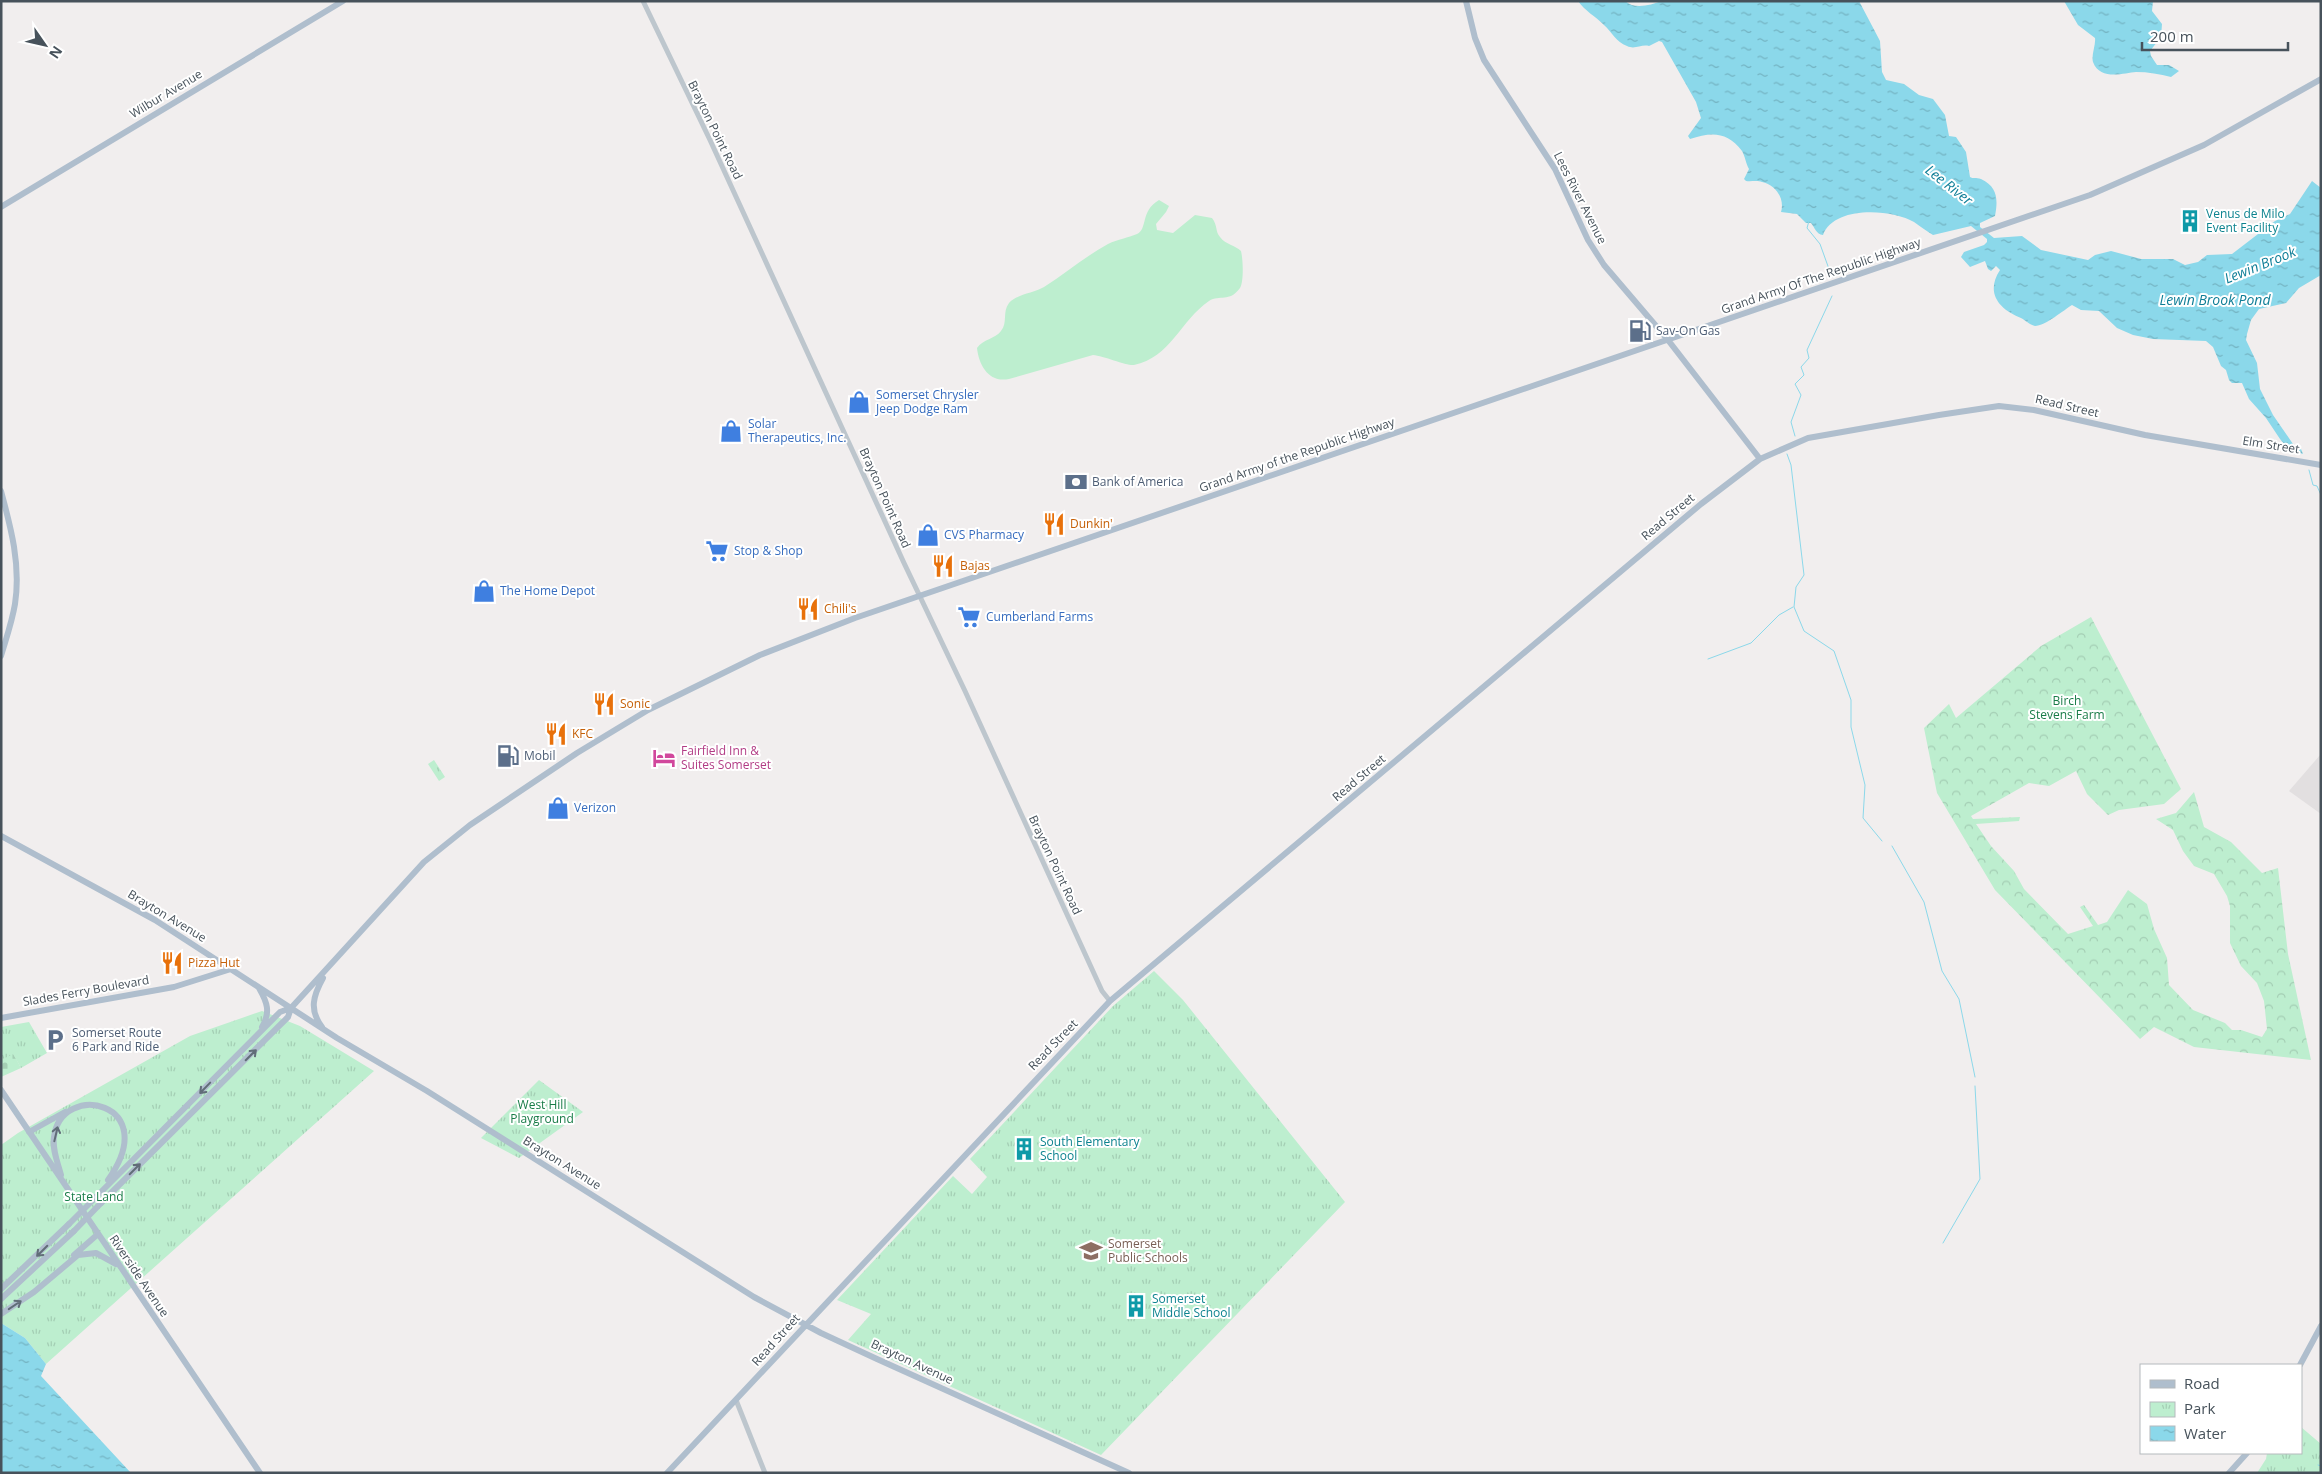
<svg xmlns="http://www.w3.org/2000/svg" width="2322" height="1474" font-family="'Open Sans',sans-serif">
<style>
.education{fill:#e2dfe0}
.grass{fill:#bdeecf}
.forest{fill:url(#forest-crowns)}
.cemetery{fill:url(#cemetery-stones)}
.park{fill:url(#park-tufts)}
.water{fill:url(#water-ripples)}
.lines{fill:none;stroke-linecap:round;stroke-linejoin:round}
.stream{stroke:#8bd8ea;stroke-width:1}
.minor{stroke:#bdc6cd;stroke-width:5}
.major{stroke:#afbecd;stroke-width:6}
.major-bridge{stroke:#afbecd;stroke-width:6}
.oneway{stroke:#616d78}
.labels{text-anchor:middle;stroke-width:4;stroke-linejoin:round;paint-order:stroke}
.street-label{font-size:12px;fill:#47525b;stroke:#fff}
.culture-label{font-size:12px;fill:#0d838f;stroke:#fff;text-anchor:start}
.service-label{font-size:12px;fill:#4e5e75;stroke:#fff;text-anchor:start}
.shop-label{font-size:12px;fill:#366cbe;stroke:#fff;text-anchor:start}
.food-label{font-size:12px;fill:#c56008;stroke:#fff;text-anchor:start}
.park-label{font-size:12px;fill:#197c48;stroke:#fff}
.hotel-label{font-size:12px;fill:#b23c85;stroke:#fff;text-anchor:start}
.education-label{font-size:12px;fill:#785e54;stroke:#fff;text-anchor:start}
.water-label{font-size:14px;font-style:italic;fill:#0f7e97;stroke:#fff}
</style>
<defs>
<pattern id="forest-crowns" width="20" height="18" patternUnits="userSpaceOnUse" patternTransform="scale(1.25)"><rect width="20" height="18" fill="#bdeecf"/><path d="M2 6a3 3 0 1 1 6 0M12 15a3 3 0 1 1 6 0" fill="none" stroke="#a4ceb4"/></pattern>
<pattern id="cemetery-stones" width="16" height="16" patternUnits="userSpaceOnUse" patternTransform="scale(1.25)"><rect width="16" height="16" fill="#bdeecf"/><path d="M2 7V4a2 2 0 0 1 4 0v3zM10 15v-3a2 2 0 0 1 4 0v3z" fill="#a4ceb4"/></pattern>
<pattern id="park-tufts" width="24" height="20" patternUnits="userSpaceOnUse" patternTransform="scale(1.25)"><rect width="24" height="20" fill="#bdeecf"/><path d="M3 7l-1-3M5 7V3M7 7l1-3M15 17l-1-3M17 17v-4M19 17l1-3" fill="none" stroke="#a4ceb4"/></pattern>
<pattern id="water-ripples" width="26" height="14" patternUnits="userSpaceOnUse" patternTransform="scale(1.25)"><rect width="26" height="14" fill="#8bd8ea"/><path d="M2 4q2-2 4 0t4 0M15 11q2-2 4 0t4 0" fill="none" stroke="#73b2c1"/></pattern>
</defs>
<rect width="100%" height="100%" fill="#f1eeee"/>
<path class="education" d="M2321 754V814L2289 791Z"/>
<path class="grass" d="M1159 200 1169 206 1166 212 1156 224 1157 230 1173 233 1195 215 1212 218C1218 226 1215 231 1220 237 1226 245 1235 245 1241 251 1243 259 1244 282 1240 288 1229 303 1220 294 1209 301 1181 320 1170 358 1134 365 1127 366 1104 356 1093 355L1009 379C989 383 979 366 977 348 983 339 995 339 1001 331 1008 323 1002 312 1009 303 1017 294 1034 293 1044 287 1066 273 1086 256 1108 244 1118 239 1128 238 1137 234 1148 229 1140 211 1159 200Z"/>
<path class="forest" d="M2091 617 2181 789 2164 804 2119 810 2108 815 2087 794 2076 771 2049 786 2029 783 1971 816 1973 819 2020 817 2019 821 1976 824 1991 846 2014 871 2024 889 2068 934 2093 926 2080 907 2084 905 2098 925 2107 922 2128 890 2147 904 2154 929 2167 958 2169 985 2193 1010 2225 1023 2232 1030H2241L2262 1037 2267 1029 2264 1001 2257 983 2241 966 2230 943V906L2227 896 2214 874 2194 866 2183 851 2173 830 2156 819 2176 813 2194 792 2204 827 2231 842 2262 873 2278 868 2288 954 2311 1060 2194 1047 2154 1027 2140 1039 1995 890 1937 793 1924 728 1949 704 1956 718 2041 646Z"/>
<path class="cemetery" d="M13 1053 21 1068 1 1077V1060Z"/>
<path class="park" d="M434 760 445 777 439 781 428 764Z
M1154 971 1183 1000 1345 1202 1101 1455 848 1340 871 1314 837 1300 953 1176 972 1194 987 1177 970 1159 1113 1006Z
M262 1011 300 1026 374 1071 46 1364 25 1338 1 1323V1145L18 1133 190 1036Z
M29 1022 47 1053 21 1068 13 1054 1 1060V1027Z
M539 1080 583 1112 519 1158 481 1138Z
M2301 1427 2321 1444V1473H2257L2266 1459 2267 1453H2301Z"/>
<path class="water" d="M1578 1H1625C1635 10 1650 5 1662 1H1859L1880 41 1882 72 1886 80 1904 84 1919 95 1933 99 1945 115 1949 136 1956 137 1966 152 1970 177C1973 179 1976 177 1981 179 1998 187 1998 200 1995 216L1980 223V227L1994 238 2022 236 2041 250 2088 260 2095 255 2111 251 2141 259H2173L2185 265 2198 262 2207 255 2232 254 2275 221 2290 214 2312 181 2321 188V275L2299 288 2286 303 2259 309 2251 320 2247 334 2246 340 2257 363 2260 389 2273 415 2293 444 2301 449 2303 454 2289 450 2280 439 2266 418 2249 399 2242 383H2232L2229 380 2226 370 2221 366 2213 347 2206 341 2153 339 2133 335 2117 328 2099 311 2081 310 2072 305C2064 310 2045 326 2035 326 2030 325 2025 320 2021 318 1999 309 1985 293 2000 270L1996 266 1991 271 1988 269 1985 261 1970 267 1961 257 1964 252 1984 245 1987 242V239L1971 226 1933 235C1926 231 1920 226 1914 222 1892 209 1834 205 1823 235 1816 234 1815 228 1811 223H1806L1797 214 1781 212C1785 199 1776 185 1762 182 1757 180 1751 182 1746 181L1744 179 1749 169C1746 164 1745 156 1742 151 1727 131 1711 132 1690 139L1688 136 1701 118 1696 102 1662 42 1659 41 1649 46C1641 44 1635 50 1627 46 1616 42 1612 32 1604 25 1595 16 1585 11 1578 1Z
M2064 1H2153L2152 11 2162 24 2161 37 2150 51 2151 56 2157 65H2169L2179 71 2171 77C2160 74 2148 72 2136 72 2124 73 2100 81 2093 62 2091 55 2096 45 2095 38L2078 25Z
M1 1323 25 1338 46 1364 41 1376 131 1473H1Z"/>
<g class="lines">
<path class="stream" d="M1809 221 1807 228 1820 244 1829 269
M1795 436 1791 422 1801 395 1795 384 1804 375 1801 367 1809 358 1807 350 1832 296
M1787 454 1791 465 1804 575 1796 587 1794 607 1804 631 1834 651 1851 700V727L1865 785 1863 818 1882 841
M2309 470 2313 485 2317 486 2321 495
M1708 659 1751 643 1779 615 1793 607
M1892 846 1924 902 1942 971 1959 999 1975 1077
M1943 1243 1980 1179 1975 1086
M2318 1465 2321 1466"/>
<path class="minor" d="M643 1 710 140 904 563 965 691 1102 991 1110 1001
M736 1400 765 1473"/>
<path class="major" d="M1466 1 1475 38 1484 60 1555 169 1588 240 1604 265 1668 340 1760 459
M1 207 343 1
M1 491C11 528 21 565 15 604 12 622 6 639 1 656
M1 836 155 920 337 1038 427 1091 754 1297 821 1333 877 1359 1129 1473
M259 988C267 1002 271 1012 262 1027
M291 1008 424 862 470 825 577 753 648 710 760 655 855 618 2090 195 2204 145 2321 79
M1 1018 174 987 231 969
M322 1027C309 1010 313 996 323 978
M1 1090 260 1473
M29 1132 65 1112
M61 1175C58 1163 52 1150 54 1137 61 1080 164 1102 108 1180
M96 1197 280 1012 291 1008
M101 1203 288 1017 291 1008
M74 1255 98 1234
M1 1289 69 1224
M1 1299 74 1231
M1 1314 34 1292 78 1255 96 1253 116 1264
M2300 1365 2321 1326
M667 1473 1110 1001 1701 504 1760 459 1808 438 1939 415 1999 406 2034 410 2145 435 2321 465
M2229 1473 2247 1453"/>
<path class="major-bridge" d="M69 1224 96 1197
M74 1231 101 1203"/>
</g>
<defs><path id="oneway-shaft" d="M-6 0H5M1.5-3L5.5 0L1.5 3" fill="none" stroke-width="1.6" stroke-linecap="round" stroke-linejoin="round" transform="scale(1.25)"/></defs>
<g class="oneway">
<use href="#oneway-shaft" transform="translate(251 1055) rotate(-45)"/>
<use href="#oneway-shaft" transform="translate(205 1088) rotate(134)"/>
<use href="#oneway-shaft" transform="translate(56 1134) rotate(-77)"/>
<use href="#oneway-shaft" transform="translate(135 1169) rotate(-45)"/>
<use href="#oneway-shaft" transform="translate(42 1251) rotate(135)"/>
<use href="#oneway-shaft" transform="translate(15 1305) rotate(-34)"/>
</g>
<defs>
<symbol id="building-bare" viewBox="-9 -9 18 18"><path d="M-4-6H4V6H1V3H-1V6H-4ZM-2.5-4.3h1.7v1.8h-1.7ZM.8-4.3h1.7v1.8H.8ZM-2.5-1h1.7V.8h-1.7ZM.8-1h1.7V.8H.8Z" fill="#0f9aa8" stroke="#fff" stroke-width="2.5" paint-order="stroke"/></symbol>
<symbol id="fuel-bare" viewBox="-9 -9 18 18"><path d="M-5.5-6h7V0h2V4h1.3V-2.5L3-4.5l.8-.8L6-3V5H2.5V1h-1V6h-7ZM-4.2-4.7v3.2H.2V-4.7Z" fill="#5c6f8a" stroke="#fff" stroke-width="2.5" paint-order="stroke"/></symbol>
<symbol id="shop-bare" viewBox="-9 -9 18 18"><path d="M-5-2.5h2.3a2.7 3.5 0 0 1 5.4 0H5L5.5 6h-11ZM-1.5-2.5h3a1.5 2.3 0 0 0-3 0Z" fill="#3f7fe0" stroke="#fff" stroke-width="2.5" paint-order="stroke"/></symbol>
<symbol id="bank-bare" viewBox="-9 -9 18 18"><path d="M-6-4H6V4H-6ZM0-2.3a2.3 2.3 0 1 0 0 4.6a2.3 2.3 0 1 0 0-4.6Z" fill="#5c6f8a" stroke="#fff" stroke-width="2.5" paint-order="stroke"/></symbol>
<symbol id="restaurant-bare" viewBox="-9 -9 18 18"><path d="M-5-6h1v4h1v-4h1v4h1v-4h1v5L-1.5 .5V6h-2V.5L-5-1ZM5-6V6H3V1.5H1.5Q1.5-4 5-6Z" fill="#e8710a" stroke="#fff" stroke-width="2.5" paint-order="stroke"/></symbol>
<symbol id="supermarket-bare" viewBox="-9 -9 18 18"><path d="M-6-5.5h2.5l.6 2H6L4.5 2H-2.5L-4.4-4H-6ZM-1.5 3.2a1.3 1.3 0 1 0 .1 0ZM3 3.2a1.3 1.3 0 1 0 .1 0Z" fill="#3f7fe0" stroke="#fff" stroke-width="2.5" paint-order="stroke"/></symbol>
<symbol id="hotel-bare" viewBox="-9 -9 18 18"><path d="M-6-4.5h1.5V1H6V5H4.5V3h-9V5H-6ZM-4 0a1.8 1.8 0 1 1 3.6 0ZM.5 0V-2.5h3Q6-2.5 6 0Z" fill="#d1479c" stroke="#fff" stroke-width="2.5" paint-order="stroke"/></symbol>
<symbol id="parking-bare" viewBox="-9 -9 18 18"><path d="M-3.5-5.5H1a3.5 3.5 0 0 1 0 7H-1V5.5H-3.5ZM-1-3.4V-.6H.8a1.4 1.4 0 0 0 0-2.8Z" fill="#5c6f8a" stroke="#fff" stroke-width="2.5" paint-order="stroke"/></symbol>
<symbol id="school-bare" viewBox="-9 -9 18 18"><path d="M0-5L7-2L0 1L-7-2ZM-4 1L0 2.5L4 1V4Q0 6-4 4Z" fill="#8d6e63" stroke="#fff" stroke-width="2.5" paint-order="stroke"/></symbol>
</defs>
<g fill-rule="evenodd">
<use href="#building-bare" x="2174" y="205" width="32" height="32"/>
<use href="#fuel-bare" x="1624" y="315" width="32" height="32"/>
<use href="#shop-bare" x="843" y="386" width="32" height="32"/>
<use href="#shop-bare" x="715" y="415" width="32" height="32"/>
<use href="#bank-bare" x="1060" y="466" width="32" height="32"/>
<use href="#restaurant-bare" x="1038" y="508" width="32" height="32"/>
<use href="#shop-bare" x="912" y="519" width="32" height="32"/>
<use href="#supermarket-bare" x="701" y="535" width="32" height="32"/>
<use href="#restaurant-bare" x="927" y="550" width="32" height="32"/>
<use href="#shop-bare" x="468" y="575" width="32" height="32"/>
<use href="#restaurant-bare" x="792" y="593" width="32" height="32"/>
<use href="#supermarket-bare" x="953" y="601" width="32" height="32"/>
<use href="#restaurant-bare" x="588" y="688" width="32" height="32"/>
<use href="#restaurant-bare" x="540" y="718" width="32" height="32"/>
<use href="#fuel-bare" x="492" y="740" width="32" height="32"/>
<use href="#hotel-bare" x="648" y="742" width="32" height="32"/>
<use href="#shop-bare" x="542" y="792" width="32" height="32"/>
<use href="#restaurant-bare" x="156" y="947" width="32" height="32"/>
<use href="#parking-bare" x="39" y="1024" width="32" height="32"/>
<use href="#building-bare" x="1008" y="1133" width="32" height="32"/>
<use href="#school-bare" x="1075" y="1235" width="32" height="32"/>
<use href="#building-bare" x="1120" y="1290" width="32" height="32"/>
</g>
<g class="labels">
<g class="street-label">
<text transform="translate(166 94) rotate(-31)" y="4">Wilbur Avenue</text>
<text transform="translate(715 130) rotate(64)" y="4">Brayton Point Road</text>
<text transform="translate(1580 198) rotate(63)" y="4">Lees River Avenue</text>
<text transform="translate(1821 276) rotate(-19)" y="4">Grand Army Of The Republic Highway</text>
<text transform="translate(2067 406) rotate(13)" y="4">Read Street</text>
<text transform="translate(2271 445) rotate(9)" y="4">Elm Street</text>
<text transform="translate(1297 455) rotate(-19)" y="4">Grand Army of the Republic Highway</text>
<text transform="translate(885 498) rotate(66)" y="4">Brayton Point Road</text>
<text transform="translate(1668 517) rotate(-40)" y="4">Read Street</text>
<text transform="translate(1359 778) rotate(-40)" y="4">Read Street</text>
<text transform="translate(1055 865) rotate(65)" y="4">Brayton Point Road</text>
<text transform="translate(167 916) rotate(31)" y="4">Brayton Avenue</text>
<text transform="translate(86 991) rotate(-10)" y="4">Slades Ferry Boulevard</text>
<text transform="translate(1053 1045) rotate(-46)" y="4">Read Street</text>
<text transform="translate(562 1163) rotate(32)" y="4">Brayton Avenue</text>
<text transform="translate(139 1276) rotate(56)" y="4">Riverside Avenue</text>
<text transform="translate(776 1340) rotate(-48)" y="4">Read Street</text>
<text transform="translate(912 1362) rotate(25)" y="4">Brayton Avenue</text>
</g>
<g class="culture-label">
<text x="2206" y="218">Venus de Milo<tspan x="2206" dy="14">Event Facility</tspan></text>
<text x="1040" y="1146">South Elementary<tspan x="1040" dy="14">School</tspan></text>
<text x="1152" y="1303">Somerset<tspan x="1152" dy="14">Middle School</tspan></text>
</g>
<g class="service-label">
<text x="1656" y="335">Sav-On Gas</text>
<text x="1092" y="486">Bank of America</text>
<text x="524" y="760">Mobil</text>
<text x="72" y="1037">Somerset Route<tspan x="72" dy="14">6 Park and Ride</tspan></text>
</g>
<g class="shop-label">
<text x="876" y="399">Somerset Chrysler<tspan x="876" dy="14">Jeep Dodge Ram</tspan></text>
<text x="748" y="428">Solar<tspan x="748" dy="14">Therapeutics, Inc.</tspan></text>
<text x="944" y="539">CVS Pharmacy</text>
<text x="734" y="555">Stop &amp; Shop</text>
<text x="500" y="595">The Home Depot</text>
<text x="986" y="621">Cumberland Farms</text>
<text x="574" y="812">Verizon</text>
</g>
<g class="food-label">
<text x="1070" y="528">Dunkin'</text>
<text x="960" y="570">Bajas</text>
<text x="824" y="613">Chili's</text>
<text x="620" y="708">Sonic</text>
<text x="572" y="738">KFC</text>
<text x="188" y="967">Pizza Hut</text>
</g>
<g class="park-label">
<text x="2067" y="705">Birch<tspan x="2067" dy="14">Stevens Farm</tspan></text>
<text x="542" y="1109">West Hill<tspan x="542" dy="14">Playground</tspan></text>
<text x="94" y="1201">State Land</text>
</g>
<g class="hotel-label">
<text x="681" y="755">Fairfield Inn &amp;<tspan x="681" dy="14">Suites Somerset</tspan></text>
</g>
<g class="education-label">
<text x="1108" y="1248">Somerset<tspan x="1108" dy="14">Public Schools</tspan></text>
</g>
<g class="water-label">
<text transform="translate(1949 185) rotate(38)" y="5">Lee River</text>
<text transform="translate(2260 265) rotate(-22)" y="5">Lewin Brook</text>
<text x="2215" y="305">Lewin Brook Pond</text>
</g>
</g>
<rect width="2322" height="1474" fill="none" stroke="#47525b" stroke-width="5"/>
<rect x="2140" y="1364" width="162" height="90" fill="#ffffff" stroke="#b5babd"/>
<rect x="2150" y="1380" width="25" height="8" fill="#afbecd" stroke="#b5babd"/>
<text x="2184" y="1389" font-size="15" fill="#47525b">Road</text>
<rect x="2150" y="1402" width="25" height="15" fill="url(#park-tufts)" stroke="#b5babd"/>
<text x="2184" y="1414" font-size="15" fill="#47525b">Park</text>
<rect x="2150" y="1426" width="25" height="15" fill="url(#water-ripples)" stroke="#b5babd"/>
<text x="2184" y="1439" font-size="15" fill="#47525b">Water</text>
<g transform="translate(45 45) rotate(124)" stroke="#ffffff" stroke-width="4" paint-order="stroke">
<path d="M0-4L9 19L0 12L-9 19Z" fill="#47525b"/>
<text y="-8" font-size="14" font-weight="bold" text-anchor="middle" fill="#47525b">N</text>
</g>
<path d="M2142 42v8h146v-8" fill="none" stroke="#47525b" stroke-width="2.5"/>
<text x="2150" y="42" font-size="15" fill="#47525b" stroke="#ffffff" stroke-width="4" paint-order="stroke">200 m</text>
</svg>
